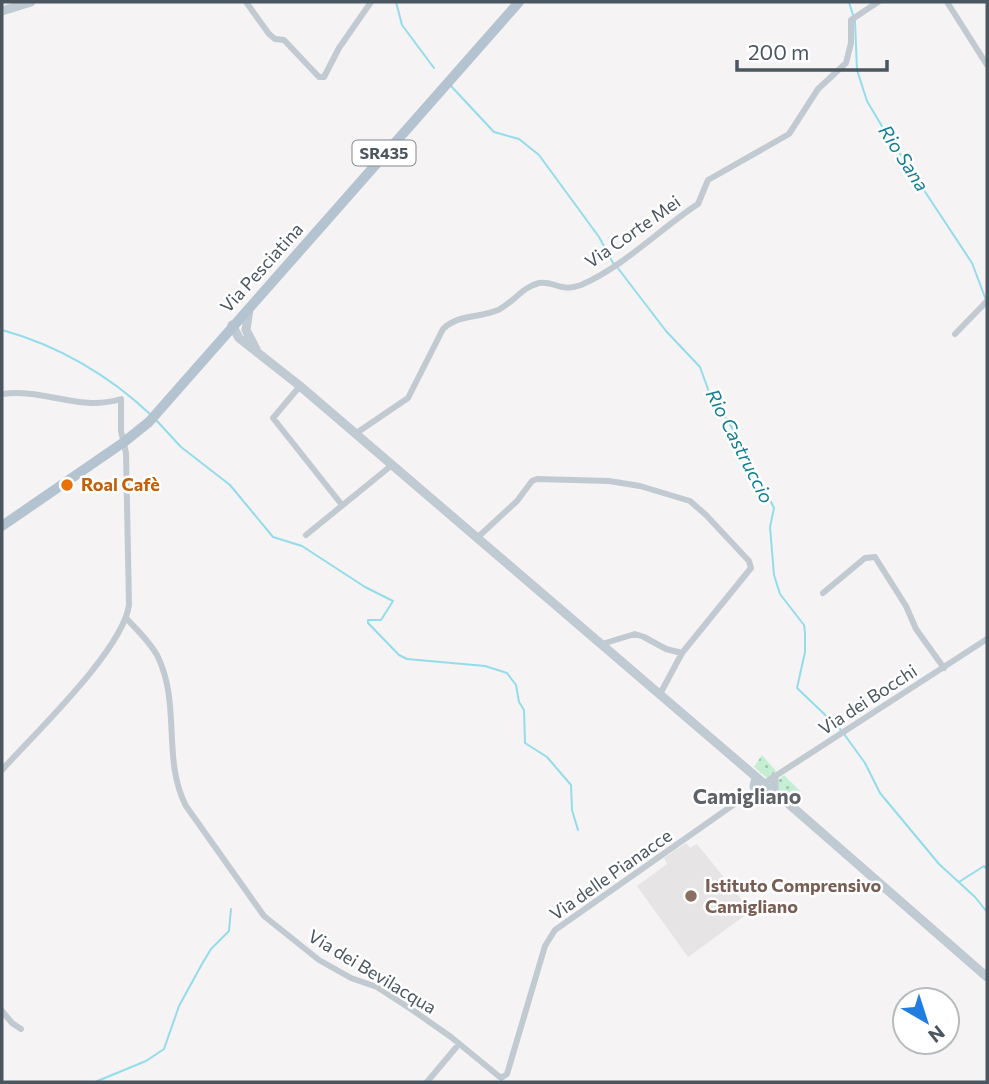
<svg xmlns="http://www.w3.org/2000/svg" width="989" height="1084" font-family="Commissioner,sans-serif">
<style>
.education{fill:#e6e4e5}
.grass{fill:url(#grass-dots)}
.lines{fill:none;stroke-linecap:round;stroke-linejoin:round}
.stream{stroke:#93dcea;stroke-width:2}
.street{stroke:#c1cad1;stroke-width:6}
.secondary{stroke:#c0cad3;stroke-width:9}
.primary{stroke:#b4c3d0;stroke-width:10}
.food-dot{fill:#e8710a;stroke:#fff;stroke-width:2.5}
.education-dot{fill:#8d6e63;stroke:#fff;stroke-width:2.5}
.labels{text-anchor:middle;stroke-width:5;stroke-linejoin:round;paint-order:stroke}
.shield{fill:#fff;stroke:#818990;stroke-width:2}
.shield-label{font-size:16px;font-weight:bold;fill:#4b5760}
.street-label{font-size:18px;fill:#4b5760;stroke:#fff}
.food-label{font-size:18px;font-weight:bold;fill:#c56008;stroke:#fff;text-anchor:start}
.education-label{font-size:18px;font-weight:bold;fill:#785e54;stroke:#fff;text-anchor:start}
.water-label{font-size:19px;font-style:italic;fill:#127f95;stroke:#fff}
.quarter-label{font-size:21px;font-weight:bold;fill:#5f6367;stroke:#fff}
</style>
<defs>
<pattern id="grass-dots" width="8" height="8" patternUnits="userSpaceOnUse" patternTransform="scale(1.75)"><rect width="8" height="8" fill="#c4efd3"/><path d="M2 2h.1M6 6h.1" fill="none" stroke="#a1c4af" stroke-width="1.8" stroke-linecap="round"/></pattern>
</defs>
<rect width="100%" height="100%" fill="#f5f3f3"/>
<path class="education" d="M686 843 690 848 697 844 751 911 688 957 637 886 667 864 664 858Z"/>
<path class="grass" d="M762 755 776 771 768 779 754 767Z
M784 775 801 792 788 799 778 788 776 782Z"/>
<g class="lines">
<path class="stream" d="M396 2 402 25 434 68
M849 2 855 22 857 70 867 101 883 128 972 263 986 300
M451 86 494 132 519 139 539 155 599 237 613 263
M617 267 666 331 700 367 709 392 741 442 774 508 770 527 774 575 780 594 804 625 805 633V652L797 688 841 730
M2 330C57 345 109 375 151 415
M157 421 181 447 230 485 273 537 302 546 365 587 393 601 381 620H368V623L399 655 407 659 485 666 507 673 516 685 519 702 524 710 525 743 547 757 571 785 572 810 578 830
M844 734 865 763 880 793 939 864 975 897 987 912
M959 882 984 866 987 869
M95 1082 146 1061 164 1049 179 1006 202 964 211 949 229 931 231 909"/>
<path class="street" d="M246 2 269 34 275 39 284 40 319 77H324L339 48 371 2
M947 2 987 65
M955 334 987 301
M300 386 273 418 342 505
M2 394C43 388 80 412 121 399V431L126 453 129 605C123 650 34 734 2 770
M355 434 408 398 443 329C458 314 480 318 498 310 513 303 522 287 539 283 554 280 560 293 581 285 622 267 656 233 692 208L698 204 708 180 789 134 818 89 846 63 851 43V20L878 2
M306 535 392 465
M477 538 517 501 532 481 537 479 609 481 640 486 690 501 706 515 749 561 751 568 682 653 660 694
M823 593 865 558 875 557 906 606 916 629 944 668
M127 619C137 630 151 643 158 657 181 705 162 760 186 806L264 916 319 960 351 978 377 987 411 1009 451 1037 501 1078 507 1074 545 946 555 930 743 798 759 790
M602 644 635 634 644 637 666 649 682 653
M763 784 987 639
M2 1011 12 1023 21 1029
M427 1082 459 1044"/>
<path class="secondary" d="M2 11 31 2
M249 309 246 330 256 349
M232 325 239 338 300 386 762 782
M763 786 774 791 987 977
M756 790 754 787 755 782 762 783
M774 791V778"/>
<path class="primary" d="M2 526 124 442 149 422 519 2"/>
</g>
<circle class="food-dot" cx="67" cy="485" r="7"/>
<circle class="education-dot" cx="691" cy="896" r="7"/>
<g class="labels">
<rect class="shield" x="352.5" y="140.5" width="63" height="25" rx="5"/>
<g class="shield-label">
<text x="384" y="159">SR435</text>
</g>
<g class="street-label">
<text transform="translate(633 232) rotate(-35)" y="6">Via Corte Mei</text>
<text transform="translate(262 268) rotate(-48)" y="6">Via Pesciatina</text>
<text transform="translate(868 700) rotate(-33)" y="6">Via dei Bocchi</text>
<text transform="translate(611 875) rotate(-35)" y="6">Via delle Pianacce</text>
<text transform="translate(372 972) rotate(31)" y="6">Via dei Bevilacqua</text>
</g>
<g class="food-label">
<text x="81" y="491">Roal Cafè</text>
</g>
<g class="education-label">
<text x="705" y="892">Istituto Comprensivo<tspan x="705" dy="21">Camigliano</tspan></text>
</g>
<g class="water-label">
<text transform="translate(904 158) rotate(57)" y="7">Rio Sana</text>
<text transform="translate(740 446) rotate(63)" y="7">Rio Castruccio</text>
</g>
<g class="quarter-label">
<text x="747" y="804">Camigliano</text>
</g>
</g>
<rect width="989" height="1084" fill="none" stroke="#4b5760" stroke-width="7"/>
<g transform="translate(926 1021) rotate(141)"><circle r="33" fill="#ffffff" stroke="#b7bcbf" stroke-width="2"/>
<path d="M0-5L12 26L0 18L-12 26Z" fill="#227de0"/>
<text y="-10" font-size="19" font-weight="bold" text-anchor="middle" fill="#4b5760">N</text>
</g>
<path d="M737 60v10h150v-10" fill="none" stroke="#4b5760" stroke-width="3.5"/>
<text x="748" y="60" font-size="21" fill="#4b5760" stroke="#ffffff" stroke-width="5" paint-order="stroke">200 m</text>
</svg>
